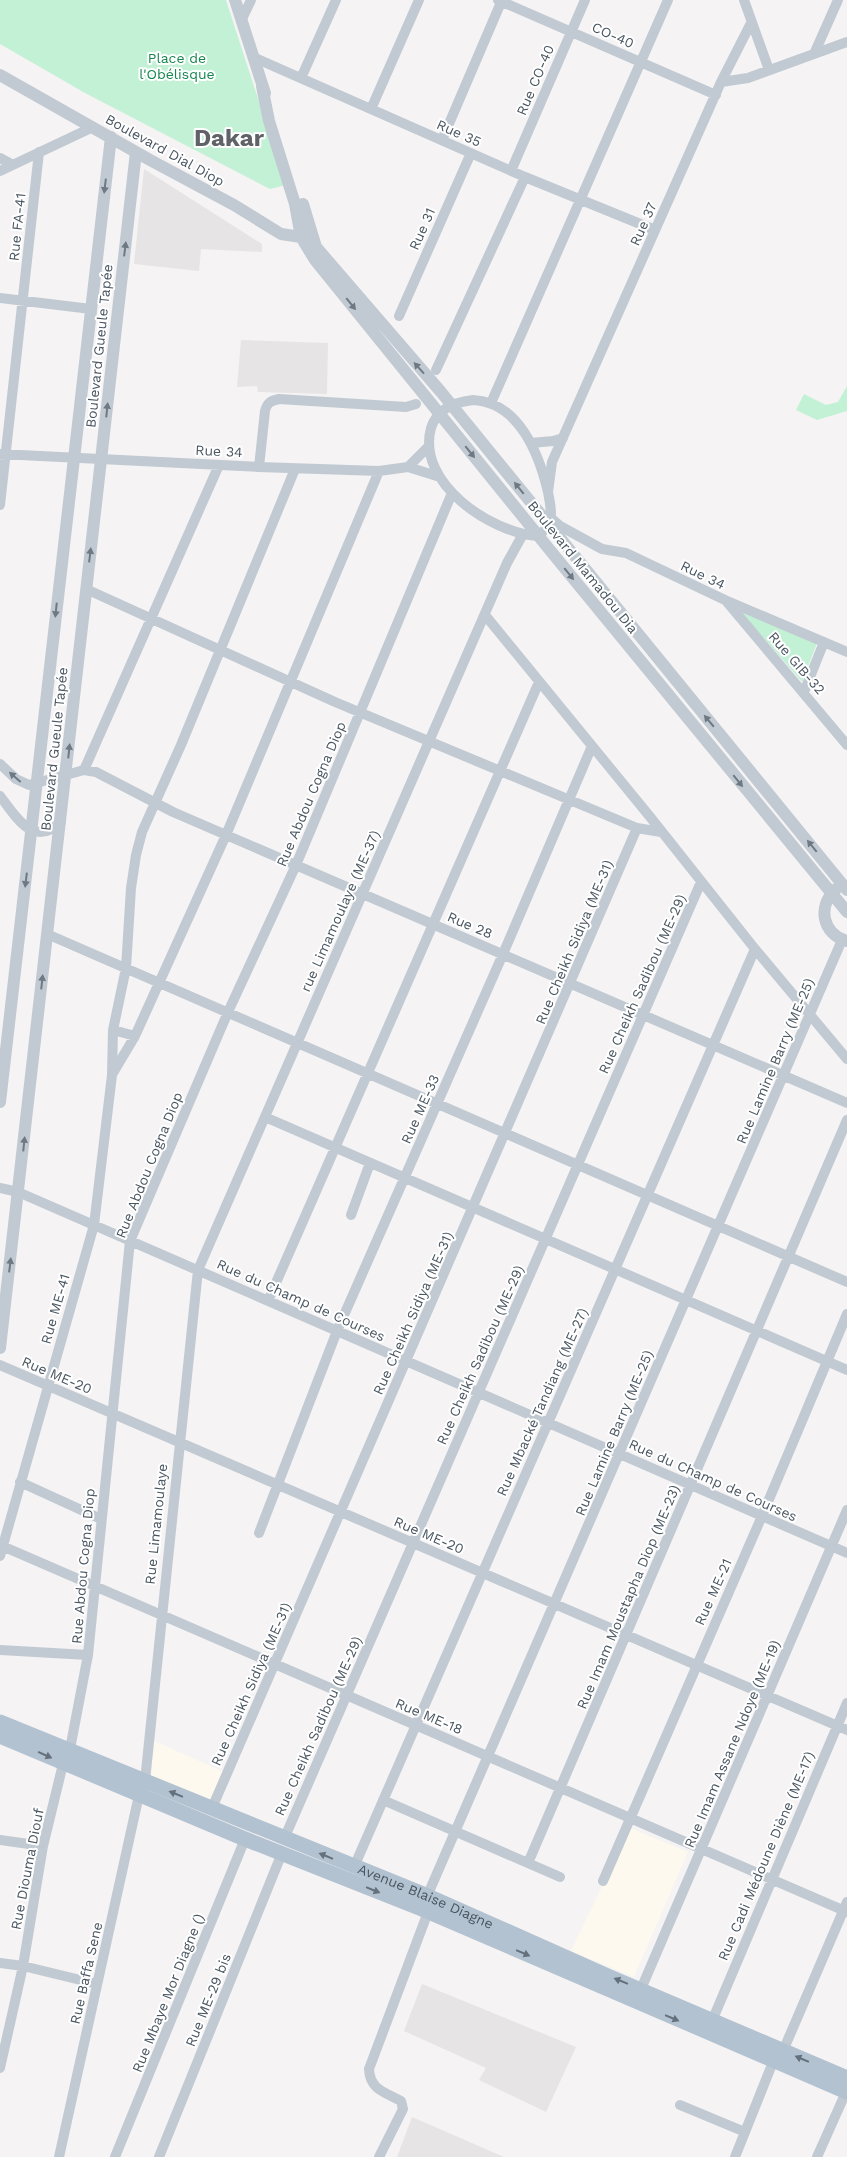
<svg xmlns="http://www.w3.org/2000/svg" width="847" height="2157" font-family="'Work Sans',sans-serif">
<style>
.commercial{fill:#fdf9ef}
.education{fill:#e6e4e5}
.green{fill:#c3f1d5}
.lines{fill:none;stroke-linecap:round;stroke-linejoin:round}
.minor{stroke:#c1cad2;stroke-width:10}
.tertiary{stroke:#c1cad2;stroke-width:12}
.primary{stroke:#b3c2d1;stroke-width:15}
.oneway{fill:#6e7983}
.oneway2{fill:#64717d}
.labels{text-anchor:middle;stroke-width:4;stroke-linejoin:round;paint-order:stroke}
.street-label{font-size:14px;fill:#4a5661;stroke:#fff}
.park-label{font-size:14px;fill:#17864f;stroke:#fff}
.town-label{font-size:24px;font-weight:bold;fill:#5f6368;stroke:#fff}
</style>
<rect width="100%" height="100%" fill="#f5f3f3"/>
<path class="commercial" d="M154 1741 224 1772 211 1805 149 1779Z
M630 1828 688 1852 634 1977 571 1951Z"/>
<path class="education" d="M144 169 262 244V252L201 249 199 271 134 264Z
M241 340 328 343 327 394 258 392 257 386 237 387Z
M422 1984 576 2047 546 2112 479 2080 486 2068 404 2031Z
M412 2117 504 2157H397Z"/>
<path class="green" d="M0 0H226L286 185 270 189 85 93 0 44Z
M847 386V411L817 420 796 410 804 394 826 405 838 402Z
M741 612 817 643 802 682Z"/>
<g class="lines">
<path class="minor" d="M498 0 716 95
M744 0 769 70
M241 21 251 0
M814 54 838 0
M253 57 525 177 655 230
M301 78 336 0
M721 82 748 78 847 42
M371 109 419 0
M442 140 502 0
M0 158 13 165
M0 171 93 127
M511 171 585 0
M0 298 91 309
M399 316 471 153
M436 370 525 177
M473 400C519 402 539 454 548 492 550 502 553 516 549 526L538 536C491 533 416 483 431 428 437 409 455 402 473 400Z
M491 403 668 0
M531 443 553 441 563 438
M0 454 259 467 379 471 408 467 428 447
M259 467 265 411C267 403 270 401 279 399L406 407 416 404
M408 467 440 477
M548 492 552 462 721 82 751 23
M0 505 39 152
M551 518 560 526 602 549 626 553 725 600 847 652
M86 589 335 702 637 828 661 832
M727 602 847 745
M485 615 651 818 755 949 847 1059
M804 692 824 642
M0 764 16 779 29 785 84 770 96 772 173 812 847 1103
M84 770 219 465
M0 796C17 818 33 848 61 822
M47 934 847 1282
M113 1030 135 1036
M113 1073 135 1036 226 835 379 471
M265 1117 847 1370
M0 1188 18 1192 847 1553
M351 1215 370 1163
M268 1301C359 1095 447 888 539 682
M0 1365 847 1730
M20 1482 101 1519
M259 1533 337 1331 503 954 592 746
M0 1545 847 1912
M0 1556 94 1225 112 1075 113 1030 126 968 131 888 136 855 142 832 181 745 295 469
M0 1650 88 1655
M383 1800 560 1877
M212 1808 637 828
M284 1839 701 882
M0 1840 43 1846
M528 1863 847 1120
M354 1867 755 949
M603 1881 762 1516 847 1314
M425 1901 842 940
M0 1963 23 1966 97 1984
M641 1989 847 1510
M712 2021 847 1703
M783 2051 847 1902
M0 2068 23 1966 43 1846 63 1764 70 1749 88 1655 130 1241 228 1012 296 865 452 493
M680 2105 745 2132
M59 2157 139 1795 145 1781 198 1270 507 563 523 534
M115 2157 245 1839
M159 2157 282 1853
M379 2157 403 2109 401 2101C385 2092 370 2090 369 2069L428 1912
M735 2157 773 2062
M817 2157 846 2092"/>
<path class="tertiary" d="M235 0 265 93
M0 75 150 160 234 205 281 234 301 237 316 247 441 392 847 890
M262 86 269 121 295 204 301 237 315 260 549 549 847 912
M303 204 316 247
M836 889C817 906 822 934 847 941
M0 1102 111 137
M0 1348 136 152"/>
<g class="primary">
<path id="s1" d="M0 1722 428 1896 608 1976 847 2078"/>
<path d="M0 1736 245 1839 422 1909 847 2092"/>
</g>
</g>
<defs><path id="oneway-solid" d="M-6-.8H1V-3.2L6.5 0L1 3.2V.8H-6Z" transform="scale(1.25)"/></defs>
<g class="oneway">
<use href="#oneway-solid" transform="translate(105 186) rotate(97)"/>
<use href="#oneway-solid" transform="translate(125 249) rotate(-83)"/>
<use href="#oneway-solid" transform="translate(351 304) rotate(51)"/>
<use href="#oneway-solid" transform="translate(419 368) rotate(-132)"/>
<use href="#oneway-solid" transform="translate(107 410) rotate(-84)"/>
<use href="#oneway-solid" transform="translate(470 452) rotate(51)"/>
<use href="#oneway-solid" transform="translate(519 488) rotate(-129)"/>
<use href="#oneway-solid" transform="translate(90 555) rotate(-83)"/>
<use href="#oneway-solid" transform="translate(569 574) rotate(51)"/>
<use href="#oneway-solid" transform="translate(56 610) rotate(96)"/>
<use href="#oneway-solid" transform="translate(709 721) rotate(-130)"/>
<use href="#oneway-solid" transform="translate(69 751) rotate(-84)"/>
<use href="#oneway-solid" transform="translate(15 777) rotate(-139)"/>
<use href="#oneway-solid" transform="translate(738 781) rotate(51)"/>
<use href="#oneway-solid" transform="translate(812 846) rotate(-129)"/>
<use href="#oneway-solid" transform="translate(26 880) rotate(97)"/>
<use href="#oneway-solid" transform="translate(42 982) rotate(-84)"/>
<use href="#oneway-solid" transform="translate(24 1144) rotate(-84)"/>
<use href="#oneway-solid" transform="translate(10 1265) rotate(-83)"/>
</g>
<g class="oneway2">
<use href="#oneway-solid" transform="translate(45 1755) rotate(24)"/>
<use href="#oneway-solid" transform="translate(176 1794) rotate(-158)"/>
<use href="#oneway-solid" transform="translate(326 1856) rotate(-158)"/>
<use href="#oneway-solid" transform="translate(373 1890) rotate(22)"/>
<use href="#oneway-solid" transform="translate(523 1953) rotate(23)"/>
<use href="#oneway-solid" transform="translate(621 1981) rotate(-158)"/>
<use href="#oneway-solid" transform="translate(672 2018) rotate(23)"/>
<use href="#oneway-solid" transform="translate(802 2059) rotate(-157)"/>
</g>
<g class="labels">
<g class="street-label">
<text transform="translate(613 35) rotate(24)" y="5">CO-40</text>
<text transform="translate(535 80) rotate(-67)" y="5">Rue CO-40</text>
<text transform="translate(459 133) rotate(24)" y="5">Rue 35</text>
<text transform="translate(165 150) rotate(29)" y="5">Boulevard Dial Diop</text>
<text transform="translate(643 224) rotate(-66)" y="5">Rue 37</text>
<text transform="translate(17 227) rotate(-84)" y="5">Rue FA-41</text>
<text transform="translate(422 229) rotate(-66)" y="5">Rue 31</text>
<text transform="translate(99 346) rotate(-84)" y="5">Boulevard Gueule Tapée</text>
<text transform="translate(219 451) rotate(3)" y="5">Rue 34</text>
<text transform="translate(583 567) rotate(51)" y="5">Boulevard Mamadou Dia</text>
<text transform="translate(703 575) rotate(26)" y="5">Rue 34</text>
<text transform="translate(797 663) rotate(49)" y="5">Rue GIB-32</text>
<text transform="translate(54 749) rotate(-84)" y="5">Boulevard Gueule Tapée</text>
<text transform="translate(311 794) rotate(-67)" y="5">Rue Abdou Cogna Diop</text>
<text transform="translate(340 911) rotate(-66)" y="5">rue Limamoulaye (ME-37)</text>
<text transform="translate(470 925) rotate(23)" y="5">Rue 28</text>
<text transform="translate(574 942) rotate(-67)" y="5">Rue Cheikh Sidiya (ME-31)</text>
<text transform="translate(642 984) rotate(-66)" y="5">Rue Cheikh Sadibou (ME-29)</text>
<text transform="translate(775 1061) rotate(-67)" y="5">Rue Lamine Barry (ME-25)</text>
<text transform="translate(420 1109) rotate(-66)" y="5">Rue ME-33</text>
<text transform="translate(149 1165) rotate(-68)" y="5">Rue Abdou Cogna Diop</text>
<text transform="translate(301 1300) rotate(24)" y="5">Rue du Champ de Courses</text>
<text transform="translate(55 1309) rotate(-74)" y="5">Rue ME-41</text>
<text transform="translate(413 1313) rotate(-66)" y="5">Rue Cheikh Sidiya (ME-31)</text>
<text transform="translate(480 1355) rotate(-66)" y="5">Rue Cheikh Sadibou (ME-29)</text>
<text transform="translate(57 1375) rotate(23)" y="5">Rue ME-20</text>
<text transform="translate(542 1402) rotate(-66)" y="5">Rue Mbacké Tandiang (ME-27)</text>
<text transform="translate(614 1433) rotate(-67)" y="5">Rue Lamine Barry (ME-25)</text>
<text transform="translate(713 1480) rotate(24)" y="5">Rue du Champ de Courses</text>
<text transform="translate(156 1524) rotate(-84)" y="5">Rue Limamoulaye</text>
<text transform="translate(429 1535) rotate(23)" y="5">Rue ME-20</text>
<text transform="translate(83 1566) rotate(-85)" y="5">Rue Abdou Cogna Diop</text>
<text transform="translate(713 1592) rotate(-66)" y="5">Rue ME-21</text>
<text transform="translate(628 1597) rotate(-67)" y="5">Rue Imam Moustapha Diop (ME-23)</text>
<text transform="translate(251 1684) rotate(-66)" y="5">Rue Cheikh Sidiya (ME-31)</text>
<text transform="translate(429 1716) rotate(23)" y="5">Rue ME-18</text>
<text transform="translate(318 1726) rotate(-66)" y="5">Rue Cheikh Sadibou (ME-29)</text>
<text transform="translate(732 1744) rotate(-67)" y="5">Rue Imam Assane Ndoye (ME-19)</text>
<text transform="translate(766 1856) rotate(-67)" y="5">Rue Cadi Médoune Diène (ME-17)</text>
<text transform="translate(27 1869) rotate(-79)" y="5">Rue Diouma Diouf</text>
<text dy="5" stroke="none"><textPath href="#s1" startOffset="460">Avenue Blaise Diagne</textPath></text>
<text transform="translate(86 1973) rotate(-77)" y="5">Rue Baffa Sene</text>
<text transform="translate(168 1993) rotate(-68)" y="5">Rue Mbaye Mor Diagne ()</text>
<text transform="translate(208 2000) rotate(-68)" y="5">Rue ME-29 bis</text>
</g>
<g class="park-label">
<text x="177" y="63">Place de<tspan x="177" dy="16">l'Obélisque</tspan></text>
</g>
<g class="town-label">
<text x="229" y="146">Dakar</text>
</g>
</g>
</svg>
